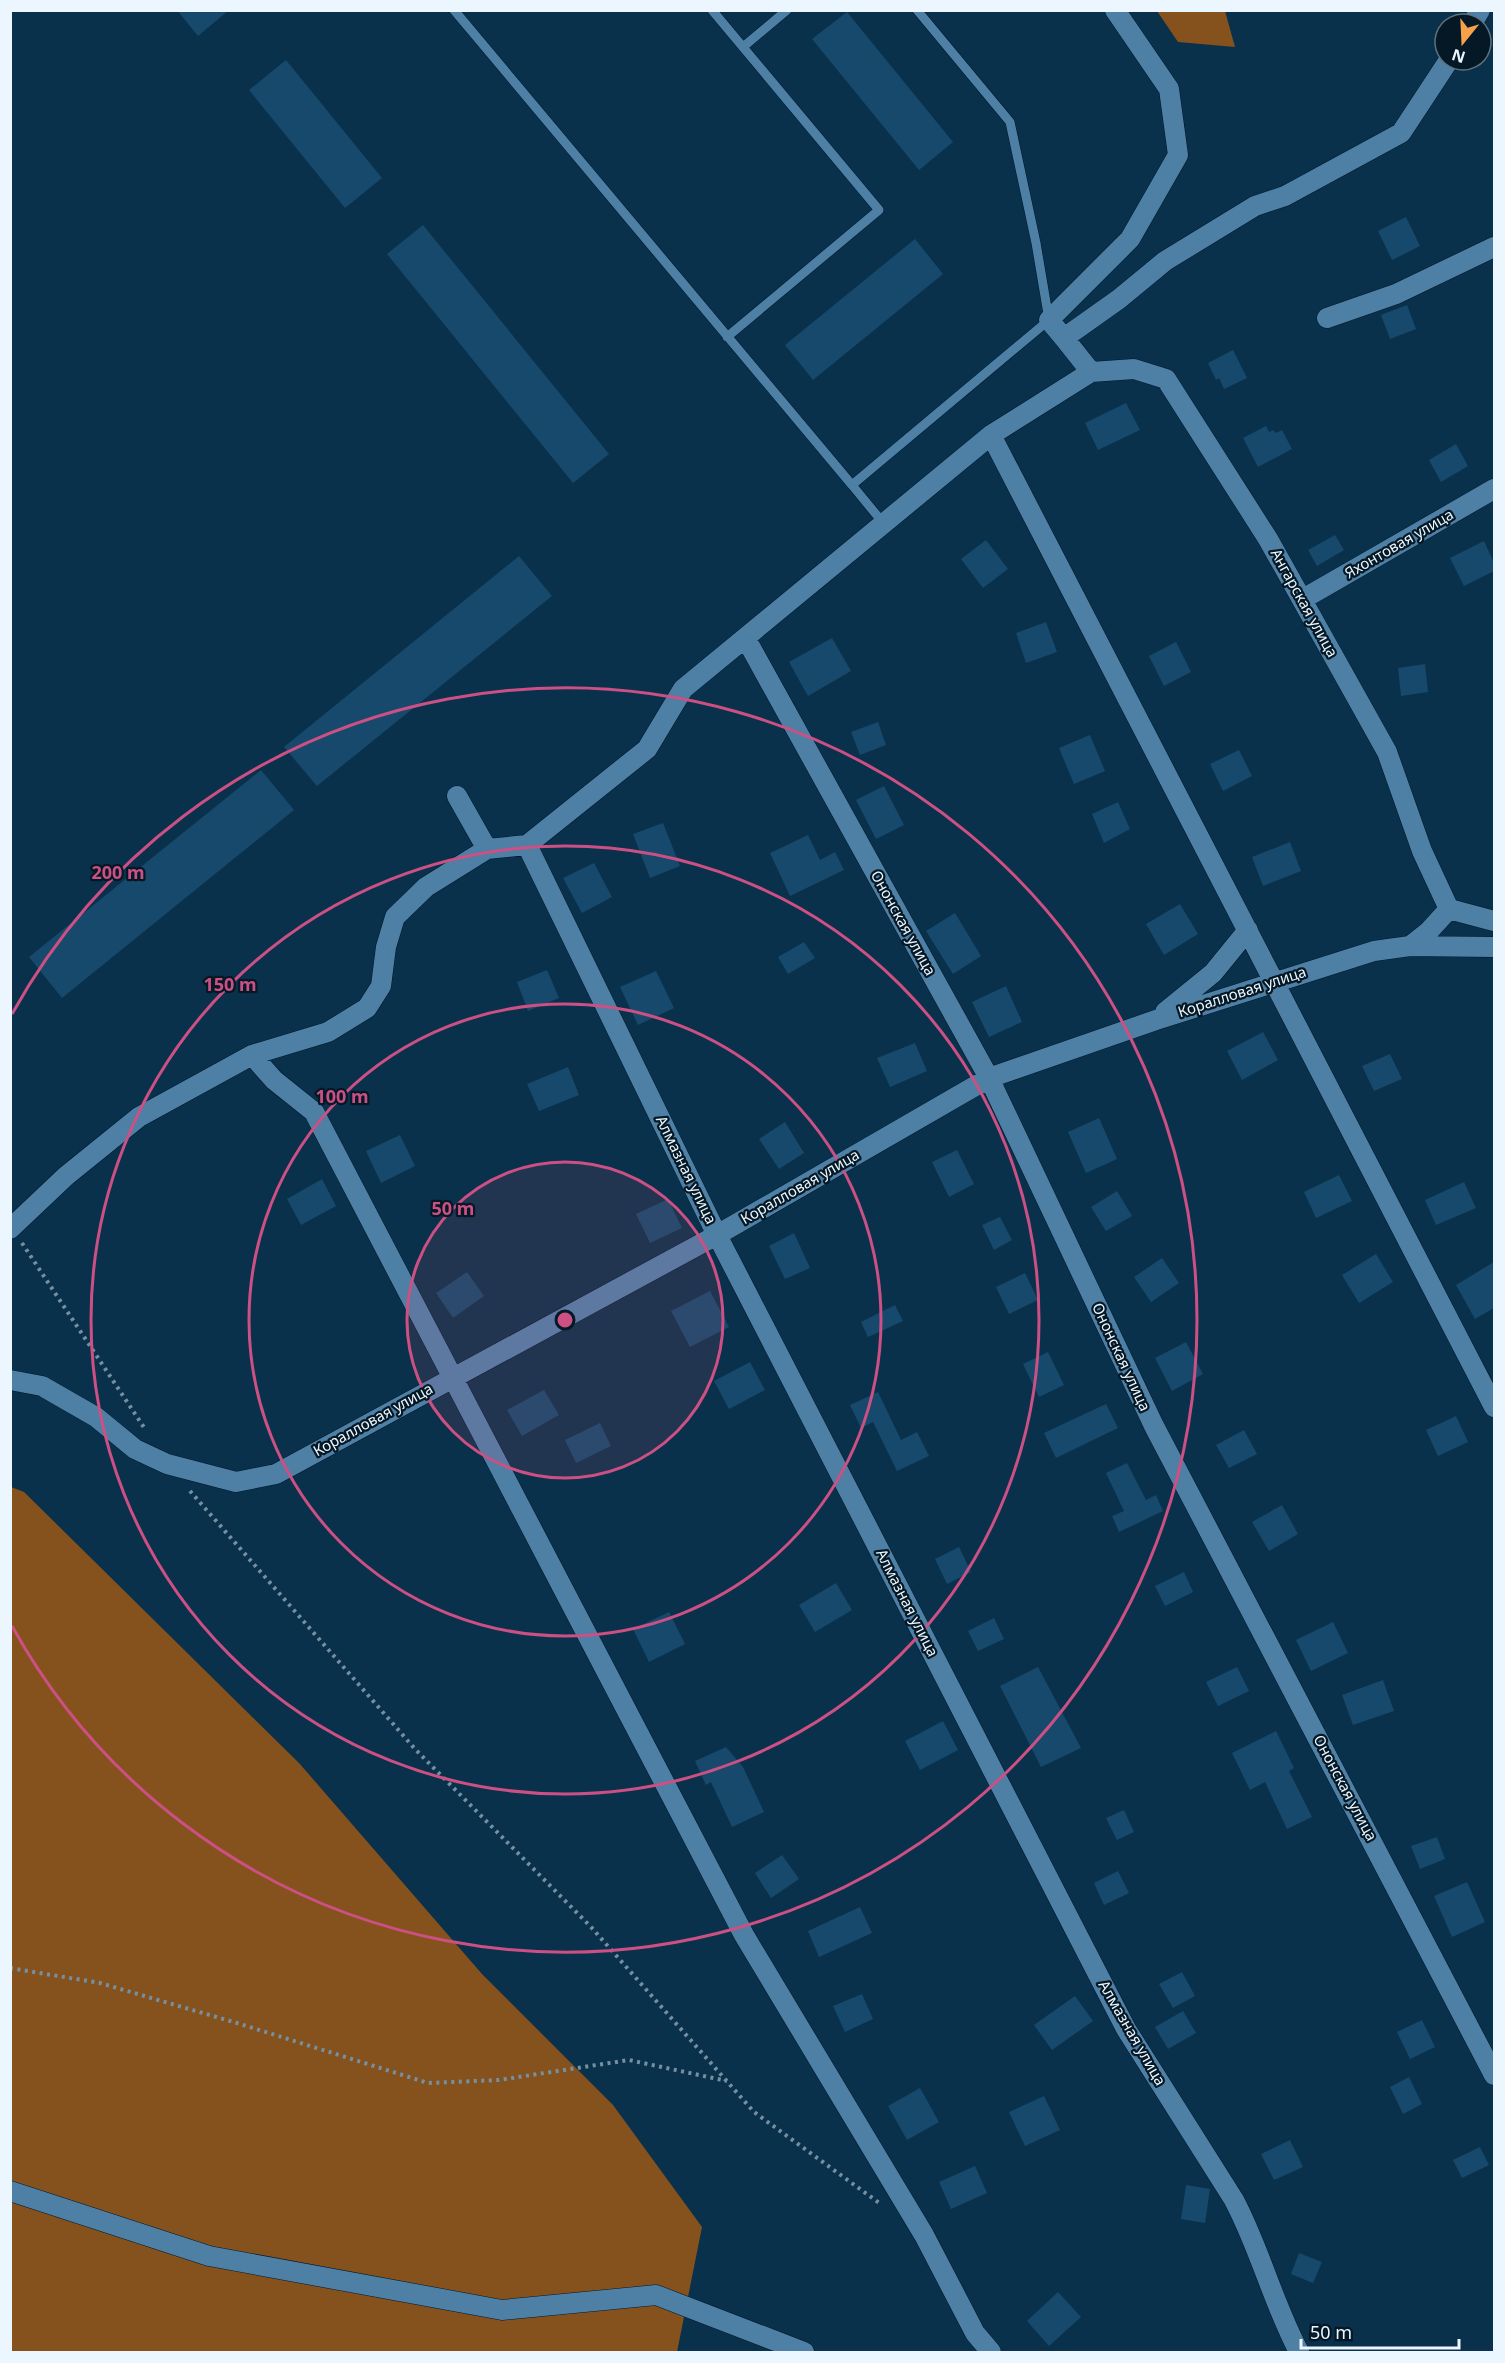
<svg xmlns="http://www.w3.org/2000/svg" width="1505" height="2363" font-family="'Noto Sans',sans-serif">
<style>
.forest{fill:#85521d}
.building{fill:#16496b}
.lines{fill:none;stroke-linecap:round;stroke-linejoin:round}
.lane-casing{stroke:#00182a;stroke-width:10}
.street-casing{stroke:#00182a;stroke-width:21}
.path{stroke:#7690a1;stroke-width:4;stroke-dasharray:3 4.5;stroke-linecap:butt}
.lane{stroke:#4e7fa5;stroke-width:9}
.street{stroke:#4e7fa5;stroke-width:20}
.ring{fill:none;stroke:#cc5084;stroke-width:3}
.labels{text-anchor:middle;stroke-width:4.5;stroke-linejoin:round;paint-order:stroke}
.street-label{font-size:15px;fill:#ebf6fe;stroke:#041826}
.centre{fill:#cc5084;stroke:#041826;stroke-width:3}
.ring-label{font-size:18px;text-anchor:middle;font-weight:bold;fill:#cc5084;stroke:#041826;stroke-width:4.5;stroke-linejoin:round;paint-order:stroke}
</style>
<rect width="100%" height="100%" fill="#0a314b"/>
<path class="forest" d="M1157 11H1225L1235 47 1178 42Z
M11 1487 24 1492 299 1763 482 1974 613 2105 702 2227 677 2352H11Z"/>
<path class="building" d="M177 10H229L198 36Z
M847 12 953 142 919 170 812 39Z
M286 60 382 178 345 208 249 90Z
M1406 217 1420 246 1392 260 1378 231Z
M423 225 609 454 573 483 387 254Z
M915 239 943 274 813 380 785 345Z
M1407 305 1416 329 1390 339 1381 315Z
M1233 350 1247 378 1224 389 1219 378 1216 380 1208 363Z
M1126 403 1140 430 1098 450 1085 423Z
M1266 426 1269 432 1273 430 1276 433 1282 430 1292 449 1258 467 1243 438Z
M1456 444 1468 466 1441 482 1429 460Z
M1335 535 1344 550 1317 566 1308 550Z
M986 540 1008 569 983 588 961 559Z
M1484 541 1494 563V571L1464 586 1450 558Z
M519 556 552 596 317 786 284 747Z
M1046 622 1057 652 1026 663 1016 633Z
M832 638 851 671 808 696 789 662Z
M1176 642 1191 672 1164 686 1149 656Z
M1425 664 1428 692 1401 696 1398 668Z
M878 722 886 745 860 755 851 732Z
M1090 735 1105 771 1074 784 1059 748Z
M1239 750 1252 776 1223 791 1210 764Z
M261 770 294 810 62 998 29 957Z
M884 786 904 825 876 839 856 800Z
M1118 802 1130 829 1104 843 1092 814Z
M663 823 680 866 650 878 633 834Z
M808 835 820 860 835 852 844 870 790 896 770 853Z
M1290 842 1301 871 1263 886 1252 857Z
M594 863 612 897 582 913 563 878Z
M1180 904 1198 934 1164 955 1146 924Z
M955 913 981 956 953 974 926 931Z
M804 942 815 958 788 974 778 957Z
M547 970 559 998 528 1011 517 982Z
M656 971 674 1008 638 1025 620 987Z
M1006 986 1022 1022 989 1037 972 1002Z
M1263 1032 1278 1060 1242 1080 1227 1051Z
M915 1043 927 1071 890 1087 877 1058Z
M1390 1054 1402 1079 1374 1091 1362 1066Z
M568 1067 579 1095 539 1111 527 1084Z
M1099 1118 1117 1159 1086 1173 1068 1132Z
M785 1122 804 1153 779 1169 759 1139Z
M400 1135 415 1166 381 1183 366 1151Z
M957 1150 974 1184 949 1197 932 1162Z
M1339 1175 1352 1201 1316 1218 1304 1192Z
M322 1179 336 1206 301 1225 287 1199Z
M1464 1182 1476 1208 1436 1225 1425 1200Z
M1117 1191 1132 1216 1106 1231 1091 1207Z
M668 1199 682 1228 650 1243 636 1214Z
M1000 1217 1012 1240 994 1250 982 1225Z
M794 1233 810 1268 785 1279 769 1246Z
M1376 1254 1393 1282 1359 1303 1342 1275Z
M1162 1258 1179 1283 1151 1302 1134 1277Z
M1494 1262V1308L1475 1319 1456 1285Z
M467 1272 484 1296 453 1318 436 1293Z
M1025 1273 1038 1300 1009 1314 996 1287Z
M710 1291 729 1327 690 1347 671 1311Z
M895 1305 903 1321 868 1337 861 1322Z
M1186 1342 1203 1374 1172 1391 1155 1358Z
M1048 1352 1064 1385 1039 1397 1023 1364Z
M750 1362 765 1390 729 1409 714 1381Z
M544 1390 559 1415 522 1436 507 1410Z
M878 1392 901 1440 917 1432 929 1456 897 1471 873 1422 861 1428 850 1405Z
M1106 1404 1118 1428 1056 1458 1044 1433Z
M1456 1416 1468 1442 1438 1456 1426 1430Z
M600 1423 611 1446 576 1463 565 1440Z
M1244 1430 1257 1454 1229 1468 1216 1445Z
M1127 1463 1146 1500 1156 1495 1163 1511 1119 1532 1112 1516 1124 1511 1106 1473Z
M1282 1505 1298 1534 1269 1551 1252 1522Z
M959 1547 971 1572 947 1584 935 1559Z
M1184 1572 1193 1592 1165 1606 1155 1586Z
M836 1583 852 1610 815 1632 799 1605Z
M669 1612 685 1644 649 1662 633 1629Z
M994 1618 1004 1639 978 1651 968 1631Z
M1333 1622 1348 1653 1311 1671 1296 1640Z
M1038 1667 1081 1748 1041 1767 1000 1686Z
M1237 1667 1249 1691 1218 1706 1206 1682Z
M1383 1680 1394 1711 1353 1725 1342 1695Z
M943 1721 958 1750 920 1770 905 1741Z
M1276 1731 1294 1768 1289 1771 1312 1817 1287 1829 1265 1782 1250 1790 1232 1753Z
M726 1747 743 1767 764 1812 732 1827 711 1782 706 1785 695 1761Z
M1124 1810 1134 1832 1117 1840 1106 1818Z
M1437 1837 1445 1859 1420 1869 1411 1846Z
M782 1855 799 1879 771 1898 755 1873Z
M1118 1871 1129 1893 1104 1905 1094 1883Z
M1467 1882 1485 1922 1452 1937 1434 1896Z
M860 1907 872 1933 819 1957 808 1931Z
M1182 1972 1195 1996 1173 2008 1159 1984Z
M862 1994 873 2019 845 2032 833 2006Z
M1075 1996 1093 2021 1052 2050 1034 2025Z
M1183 2011 1196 2033 1168 2049 1155 2027Z
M1422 2020 1435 2047 1410 2059 1397 2032Z
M1409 2077 1422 2104 1403 2114 1390 2087Z
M920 2088 939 2122 907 2140 888 2106Z
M1044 2096 1060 2130 1025 2146 1009 2112Z
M1290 2140 1303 2167 1274 2180 1261 2154Z
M1480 2147 1489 2165 1462 2178 1453 2160Z
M975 2166 987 2193 951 2209 939 2182Z
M1186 2185 1210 2189 1205 2223 1181 2219Z
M1299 2253 1322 2262 1313 2283 1291 2274Z
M1058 2292 1081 2317 1049 2346 1027 2321Z"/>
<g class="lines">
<defs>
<path id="lane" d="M454 10 852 485
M712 10 879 210 727 337
M743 47 787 10
M884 524 852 485 1049 320 1036 243 1010 122 917 10"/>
<path id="street" d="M1472 24 1480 10
M1327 318 1396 294 1494 247
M1064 338 1049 320 1130 239 1178 155 1169 89 1115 10
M1091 372 1134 369 1166 379 1268 539 1387 752 1422 851 1449 909
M991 435 1494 1407
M1303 599 1494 489
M746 639 989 1078 1154 1426 1494 2075
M527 845 717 1235 1126 2029 1234 2200C1260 2249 1273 2303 1299 2352
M487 849 527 845 647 749 683 689 991 435 1091 372 1064 338 1119 299 1165 261 1255 206 1285 196 1401 133 1449 60
M1449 909 1494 921
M1410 946 1429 931 1449 909
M1165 1012 1213 973 1248 930
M252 1055 274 1080 314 1112 744 1935 924 2235 975 2333 991 2352
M10 1229 66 1176 139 1117 252 1055 328 1032 367 1008 381 986 386 947 395 917 426 887 487 849 457 796
M10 1380 42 1386 96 1417 135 1449 167 1464 236 1482 276 1474 717 1235 989 1078 1156 1020 1374 951 1410 946 1494 947
M10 2191 209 2256 502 2310 656 2295 804 2352"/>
</defs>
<use href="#lane" class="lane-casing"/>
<use href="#street" class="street-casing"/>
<path class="path" d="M22 1243 145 1429
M190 1491 415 1749 591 1927 754 2112 882 2205
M10 1968 100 1983 237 2023 428 2083 499 2080 629 2060 727 2081"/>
<use href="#lane" class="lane"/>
<use href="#street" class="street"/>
</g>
<circle cx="565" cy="1320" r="158" fill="#cc5084" fill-opacity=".12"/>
<g class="ring">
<circle cx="565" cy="1320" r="158"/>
<circle cx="565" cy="1320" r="316"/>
<circle cx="565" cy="1320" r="474"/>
<path d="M12 1014A632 632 0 1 1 12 1626"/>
</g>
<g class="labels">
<g class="street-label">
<text transform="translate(1399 544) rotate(-30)" y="5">Яхонтовая улица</text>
<text transform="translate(1304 603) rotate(61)" y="5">Ангарская улица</text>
<text transform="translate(903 923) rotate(61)" y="5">Ононская улица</text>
<text transform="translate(1242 992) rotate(-18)" y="5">Коралловая улица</text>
<text transform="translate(686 1170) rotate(64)" y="5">Алмазная улица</text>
<text transform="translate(800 1187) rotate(-30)" y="5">Коралловая улица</text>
<text transform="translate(1121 1357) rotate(65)" y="5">Ононская улица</text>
<text transform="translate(373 1420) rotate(-29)" y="5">Коралловая улица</text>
<text transform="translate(907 1603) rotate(63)" y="5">Алмазная улица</text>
<text transform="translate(1345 1788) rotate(62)" y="5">Ононская улица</text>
<text transform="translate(1132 2033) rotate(60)" y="5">Алмазная улица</text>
</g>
</g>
<circle cx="565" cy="1320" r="9" class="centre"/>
<g class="ring-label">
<text x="118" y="879">200 m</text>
<text x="230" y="991">150 m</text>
<text x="342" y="1103">100 m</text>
<text x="453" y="1215">50 m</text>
</g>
<rect width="1505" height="2363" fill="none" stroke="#ebf6fe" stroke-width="24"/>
<g transform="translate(1463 42) rotate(198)"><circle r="28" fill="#041826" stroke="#60717c" stroke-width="1.5"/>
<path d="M0-4.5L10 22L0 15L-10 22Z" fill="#f7a14a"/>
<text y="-9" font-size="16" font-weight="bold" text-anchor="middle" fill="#ebf6fe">N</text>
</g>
<path d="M1301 2339v9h158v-9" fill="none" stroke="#ebf6fe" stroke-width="3"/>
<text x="1310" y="2339" font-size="18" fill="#ebf6fe" stroke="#041826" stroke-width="4.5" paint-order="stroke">50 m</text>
</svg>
